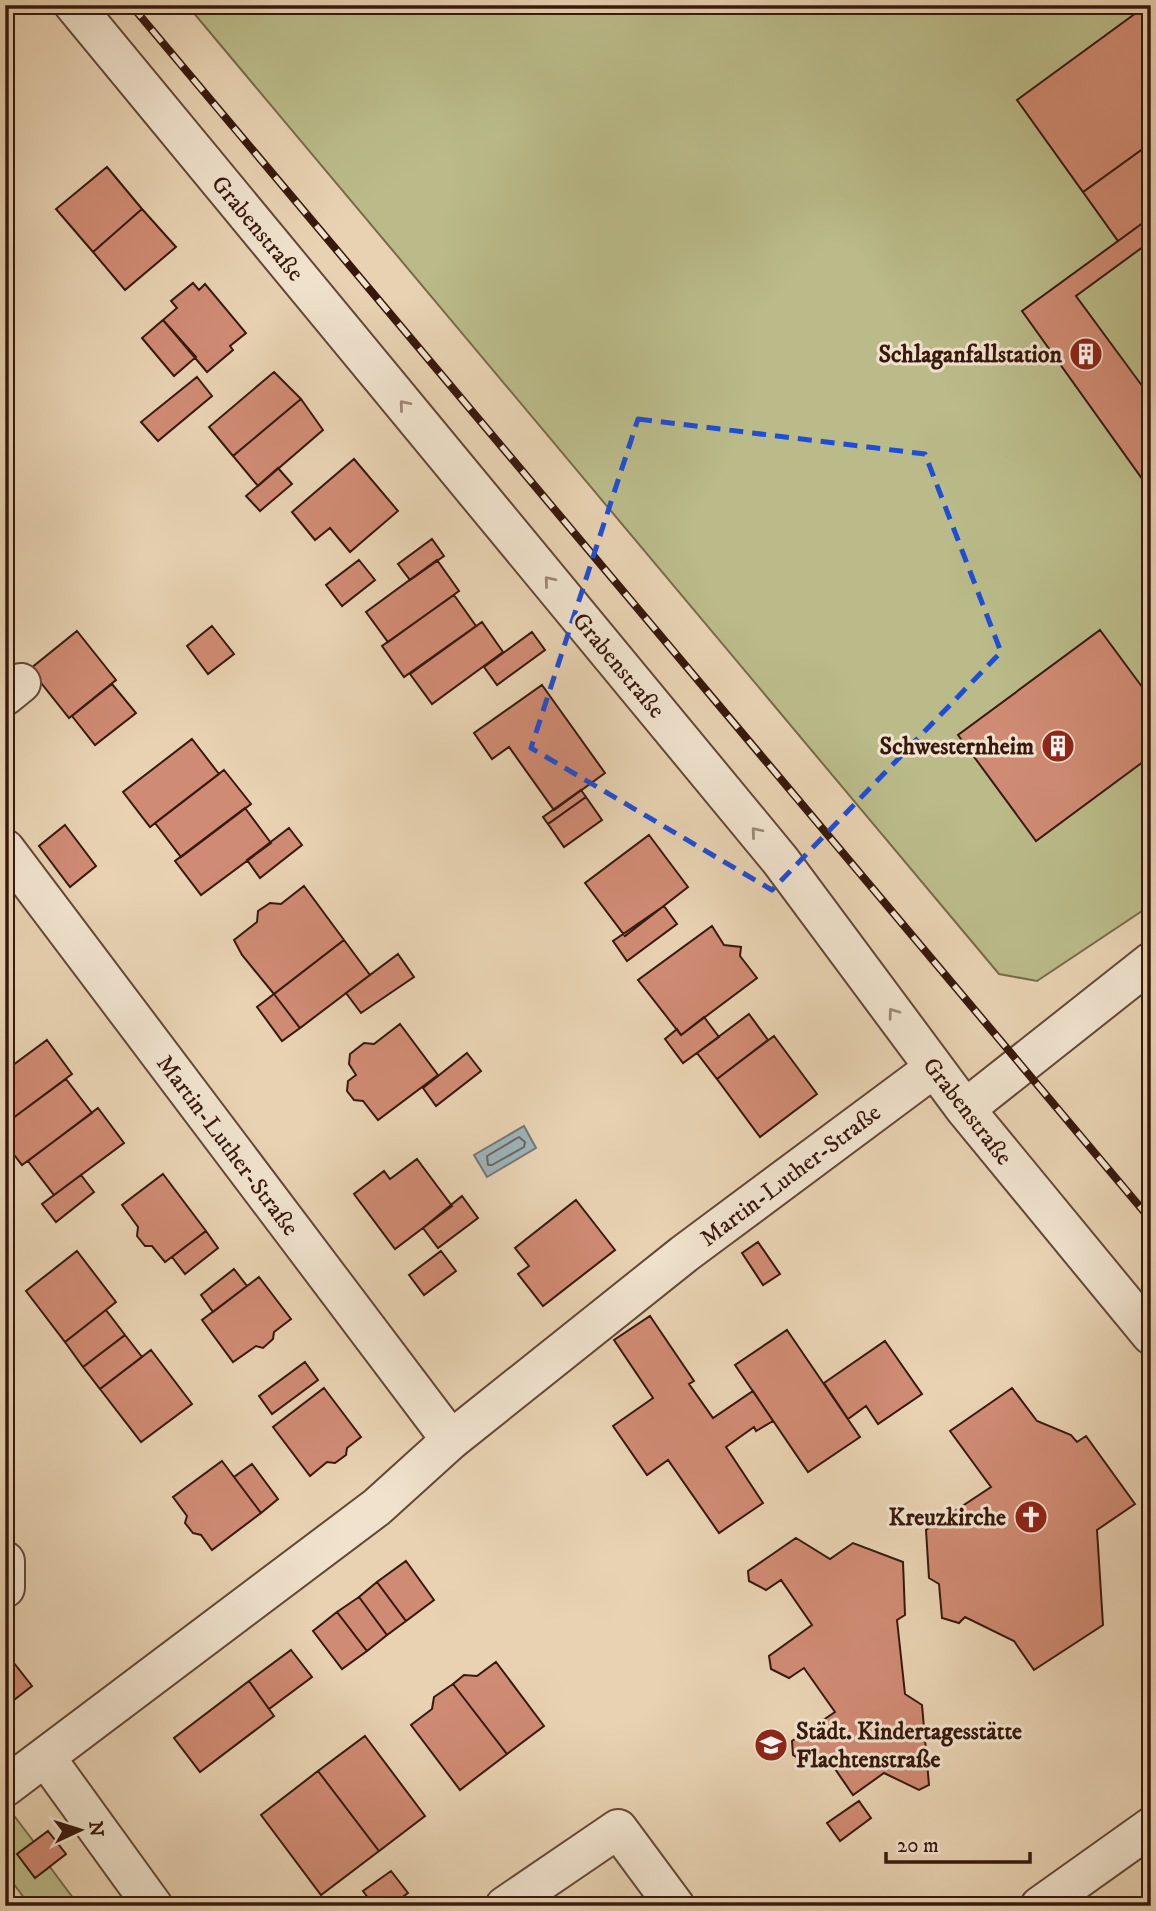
<svg xmlns="http://www.w3.org/2000/svg" width="1156" height="1911" font-family="'IM FELL DW Pica',serif">
<style>
.green{fill:#babb89;stroke:#786a4a;stroke-width:2}
.water{fill:#9db4b9;stroke:#747674;stroke-width:2}
.lines{fill:none;stroke-linecap:round;stroke-linejoin:round}
.shore{stroke:#6a6662;stroke-width:2}
.building{fill:#d08b74;stroke:#37190c;stroke-width:2}
.minor-casing{stroke:#634736;stroke-width:42}
.minor{stroke:#f0e2cd;stroke-width:38}
.rail-casing{stroke:#37190c;stroke-width:8}
.rail{stroke:#f0e2cd;stroke-width:5;stroke-dasharray:16;stroke-linecap:butt}
.oneway{stroke:#9d8876}
.marked{fill:none;stroke:#1d4ed8;stroke-width:5;stroke-dasharray:14 9;stroke-linejoin:round}
.labels{text-anchor:middle;stroke-width:6;stroke-linejoin:round;paint-order:stroke}
.street-label{font-size:24px;fill:#37190c;stroke:#f0e2cd}
.poi-label{font-size:24px;font-weight:bold;fill:#37190c;stroke:#f0e2cd;text-anchor:end}
</style>
<rect width="100%" height="100%" fill="#e8d2b2"/>
<filter id="stains"><feTurbulence type="fractalNoise" baseFrequency=".00286" numOctaves="4"/><feColorMatrix values="0 0 0 0 .2 0 0 0 0 .09 0 0 0 0 .02 0 0 0 .5 -.17"/></filter>
<radialGradient id="worn" r=".72"><stop offset=".6" stop-color="#630" stop-opacity="0"/><stop offset="1" stop-color="#630" stop-opacity=".3"/></radialGradient>
<path class="green" d="M187 5H1151V905L1037 981 999 974Z
M12 1813 34 1842 35 1877 50 1867 79 1906H30L5 1872V1818Z"/>
<path class="water" d="M524 1126 536 1148 487 1177 474 1155Z"/>
<g class="lines">
<path class="shore" d="M519 1137 525 1142 524 1147 492 1165H488L487 1156Z"/>
</g>
<path class="building" d="M1147 5H1151V143L1083 192 1017 100Z
M1151 143V217L1118 241 1083 192Z
M107 167 142 209 93 252 56 209Z
M142 209 176 247 125 290 93 252Z
M1151 217V241L1076 296 1151 398V474L1143 480 1022 311Z
M193 283 199 290 205 284 246 333 230 346 233 350 207 372 163 320 177 308 171 301Z
M163 320 196 357 174 376 142 338Z
M274 372 301 399 233 456 209 427Z
M197 377 212 396 158 441 141 422Z
M301 399 323 430 258 486 233 456Z
M354 459 398 511 350 552 330 528 315 540 292 512Z
M278 468 292 484 260 511 246 496Z
M432 539 444 556 410 580 398 564Z
M359 560 375 580 342 606 326 585Z
M437 560 459 591 388 642 366 612Z
M454 595 476 626 404 677 382 646Z
M482 622 503 652 432 704 410 674Z
M212 626 234 654 208 674 187 646Z
M1100 630 1151 699V756L1036 841 958 735Z
M77 631 116 680 69 718 30 669Z
M532 632 545 650 497 685 484 667Z
M112 684 136 713 95 745 72 716Z
M542 685 605 773 554 810 509 747 492 759 474 733Z
M192 739 219 774 150 827 123 792Z
M224 770 251 804 181 857 155 823Z
M581 790 586 797 548 824 543 817Z
M586 797 602 820 564 847 548 824Z
M245 808 271 843 201 895 175 861Z
M65 825 96 866 70 887 39 846Z
M289 828 302 845 260 878 247 860Z
M649 835 688 887 625 936 585 883Z
M304 886 344 940 274 994 242 955 234 940 257 922 258 911 270 903 281 904Z
M664 906 677 924 627 961 613 941Z
M712 926 724 945 741 947 740 956 757 978 681 1035 638 980Z
M344 940 370 975 300 1028 274 994Z
M398 954 414 977 361 1013 346 993Z
M274 994 300 1028 282 1041 257 1007Z
M749 1014 768 1040 717 1079 697 1053Z
M704 1017 719 1037 683 1063 665 1039 677 1029 681 1035Z
M400 1024 438 1075 378 1120 363 1101 354 1100 347 1091 348 1081 356 1075 349 1064 350 1054 364 1043 374 1044Z
M774 1036 817 1094 760 1137 717 1079Z
M47 1040 72 1074 5 1124V1071Z
M467 1053 481 1071 436 1106 423 1088Z
M66 1079 92 1113 22 1165 5 1143V1124Z
M98 1108 124 1143 54 1195 28 1161Z
M417 1159 452 1206 395 1249 354 1194 384 1171 390 1179Z
M163 1174 206 1231 165 1262 152 1246H145L137 1236 138 1227 122 1205Z
M81 1175 94 1192 56 1222 42 1204Z
M462 1196 478 1218 438 1248 423 1228Z
M576 1200 615 1250 543 1306 518 1274 529 1266 515 1248Z
M206 1231 218 1248 185 1274 172 1257Z
M758 1242 780 1274 763 1285 742 1253Z
M77 1251 116 1302 65 1342 26 1291Z
M441 1251 456 1271 424 1295 409 1275Z
M234 1269 247 1286 213 1312 201 1295Z
M259 1277 291 1319 274 1332 273 1339 263 1348 256 1346 233 1362 202 1320Z
M106 1310 125 1335 83 1367 65 1342Z
M650 1316 694 1381 689 1384 713 1418 753 1391 773 1421 756 1431 754 1427 726 1447 763 1503 719 1533 668 1460 647 1475 613 1426 653 1398 614 1340Z
M787 1330 860 1437 808 1472 735 1365Z
M125 1335 142 1357 100 1389 83 1367Z
M885 1341 922 1394 878 1424 866 1406 848 1419 824 1383Z
M151 1350 192 1404 141 1442 100 1389Z
M305 1362 318 1380 272 1414 259 1396Z
M324 1388 361 1437 347 1448 346 1455 335 1463 327 1462 310 1476 273 1427Z
M1012 1388 1037 1421 1071 1435 1077 1442 1086 1436 1135 1504 1097 1530 1103 1625 1034 1670 1014 1641 965 1617 959 1623 942 1618 939 1584 929 1578 926 1530 991 1487 950 1431Z
M222 1461 261 1513 212 1550 201 1535 193 1533 185 1523 187 1516 173 1497Z
M252 1464 278 1499 261 1513 234 1477Z
M796 1538 830 1559 853 1543 903 1562 905 1615 897 1620 905 1694 922 1705 929 1785 919 1790 884 1773 853 1795 826 1756 811 1766 793 1755 792 1741 835 1712 804 1668 789 1678 771 1669 769 1656 812 1625 781 1580 766 1590 749 1581 748 1571Z
M406 1561 434 1600 406 1621 377 1582Z
M377 1582 406 1621 387 1635 359 1597Z
M359 1597 387 1635 367 1651 337 1612Z
M337 1612 367 1651 342 1669 313 1631Z
M291 1650 312 1677 269 1709 249 1681Z
M496 1662 544 1726 507 1754 453 1684 464 1675 477 1676Z
M14 1663 32 1686 5 1707V1670Z
M249 1681 274 1716 200 1772 174 1738Z
M453 1684 507 1754 460 1790 411 1725 432 1709 434 1697Z
M365 1736 425 1816 379 1851 318 1771Z
M318 1771 379 1851 321 1895 261 1815Z
M859 1801 871 1818 840 1841 827 1823Z
M48 1831 66 1854 35 1878 17 1854Z
M391 1871 408 1893 390 1906H374L363 1891Z"/>
<g class="lines">
<defs>
<path id="minor" d="M74 5 780 860 965 1109 1151 1335
M5 696 21 683
M5 849 451 1440
M965 1109 1151 962
M5 1561V1588
M46 1758 153 1906
M5 1787 377 1507 451 1440 684 1254 934 1068
M505 1906 618 1829 675 1906
M1040 1906 1151 1827"/>
</defs>
<use href="#minor" class="minor-casing"/>
<use href="#minor" class="minor"/>
<defs>
<path id="rail" d="M131 5 1151 1220"/>
</defs>
<use href="#rail" class="rail-casing"/>
<use href="#rail" class="rail"/>
</g>
<defs><path id="oneway-chevron" d="M-2-3.5L2.5 0L-2 3.5" fill="none" stroke-width="1.6" stroke-linecap="round" stroke-linejoin="round" transform="scale(1.75)"/></defs>
<g class="oneway">
<use href="#oneway-chevron" transform="translate(404 405) rotate(-130)"/>
<use href="#oneway-chevron" transform="translate(549 581) rotate(-130)"/>
<use href="#oneway-chevron" transform="translate(756 832) rotate(-130)"/>
<use href="#oneway-chevron" transform="translate(893 1013) rotate(-126)"/>
</g>
<path class="marked" d="M638 419 925 454 1001 652 772 890 531 748Z"/>
<defs>
<symbol id="building-disc" viewBox="-11 -11 22 22"><circle r="9.5" fill="#8f2418" stroke="#f0e2cd"/><path d="M-4-6H4V6H1V3H-1V6H-4ZM-2.5-4.3h1.7v1.8h-1.7ZM.8-4.3h1.7v1.8H.8ZM-2.5-1h1.7V.8h-1.7ZM.8-1h1.7V.8H.8Z" fill="#fff"/></symbol>
<symbol id="church-disc" viewBox="-11 -11 22 22"><circle r="9.5" fill="#8f2418" stroke="#f0e2cd"/><path d="M-1.2-6h2.4v3.5h3.3v2.4h-3.3V6h-2.4V-.1h-3.3v-2.4h3.3Z" fill="#fff"/></symbol>
<symbol id="school-disc" viewBox="-11 -11 22 22"><circle r="9.5" fill="#8f2418" stroke="#f0e2cd"/><path d="M0-5L7-2L0 1L-7-2ZM-4 1L0 2.5L4 1V4Q0 6-4 4Z" fill="#fff"/></symbol>
</defs>
<g fill-rule="evenodd">
<use href="#building-disc" x="1067" y="335" width="38" height="38"/>
<use href="#building-disc" x="1039" y="727" width="38" height="38"/>
<use href="#church-disc" x="1012" y="1498" width="38" height="38"/>
<use href="#school-disc" x="752" y="1726" width="38" height="38"/>
</g>
<g class="labels">
<g class="street-label">
<text transform="translate(258 228) rotate(50)" y="8">Grabenstraße</text>
<text transform="translate(619 665) rotate(50)" y="8">Grabenstraße</text>
<text transform="translate(968 1111) rotate(52)" y="8">Grabenstraße</text>
<text transform="translate(228 1145) rotate(53)" y="8">Martin-Luther-Straße</text>
<text transform="translate(790 1175) rotate(-37)" y="8">Martin-Luther-Straße</text>
</g>
<g class="poi-label">
<text x="1062" y="362">Schlaganfallstation</text>
<text x="1034" y="754">Schwesternheim</text>
<text x="1006" y="1525">Kreuzkirche</text>
<text x="796" y="1739" text-anchor="start">Städt. Kindertagesstätte<tspan x="796" dy="28">Flachtenstraße</tspan></text>
</g>
</g>
<rect width="1156" height="1911" fill="none" stroke="#e8d2b2" stroke-width="28"/>
<rect x="7" y="7" width="1142" height="1897" fill="none" stroke="#37190c" stroke-width="3.5"/>
<rect x="14" y="14" width="1128" height="1883" fill="none" stroke="#37190c" stroke-width="2"/>
<g transform="translate(80 1830) rotate(86)" stroke="#f0e2cd" stroke-width="5" paint-order="stroke">
<path d="M0-5L12 26L0 18L-12 26Z" fill="#37190c"/>
<text y="-10" font-size="19" font-weight="bold" text-anchor="middle" fill="#37190c">N</text>
</g>
<path d="M886 1852v10h144v-10" fill="none" stroke="#37190c" stroke-width="3.5"/>
<text x="897" y="1852" font-size="21" fill="#37190c" stroke="#f0e2cd" stroke-width="5" paint-order="stroke">20 m</text>
<rect width="100%" height="100%" filter="url(#stains)"/>
<rect width="100%" height="100%" fill="url(#worn)"/>
</svg>
